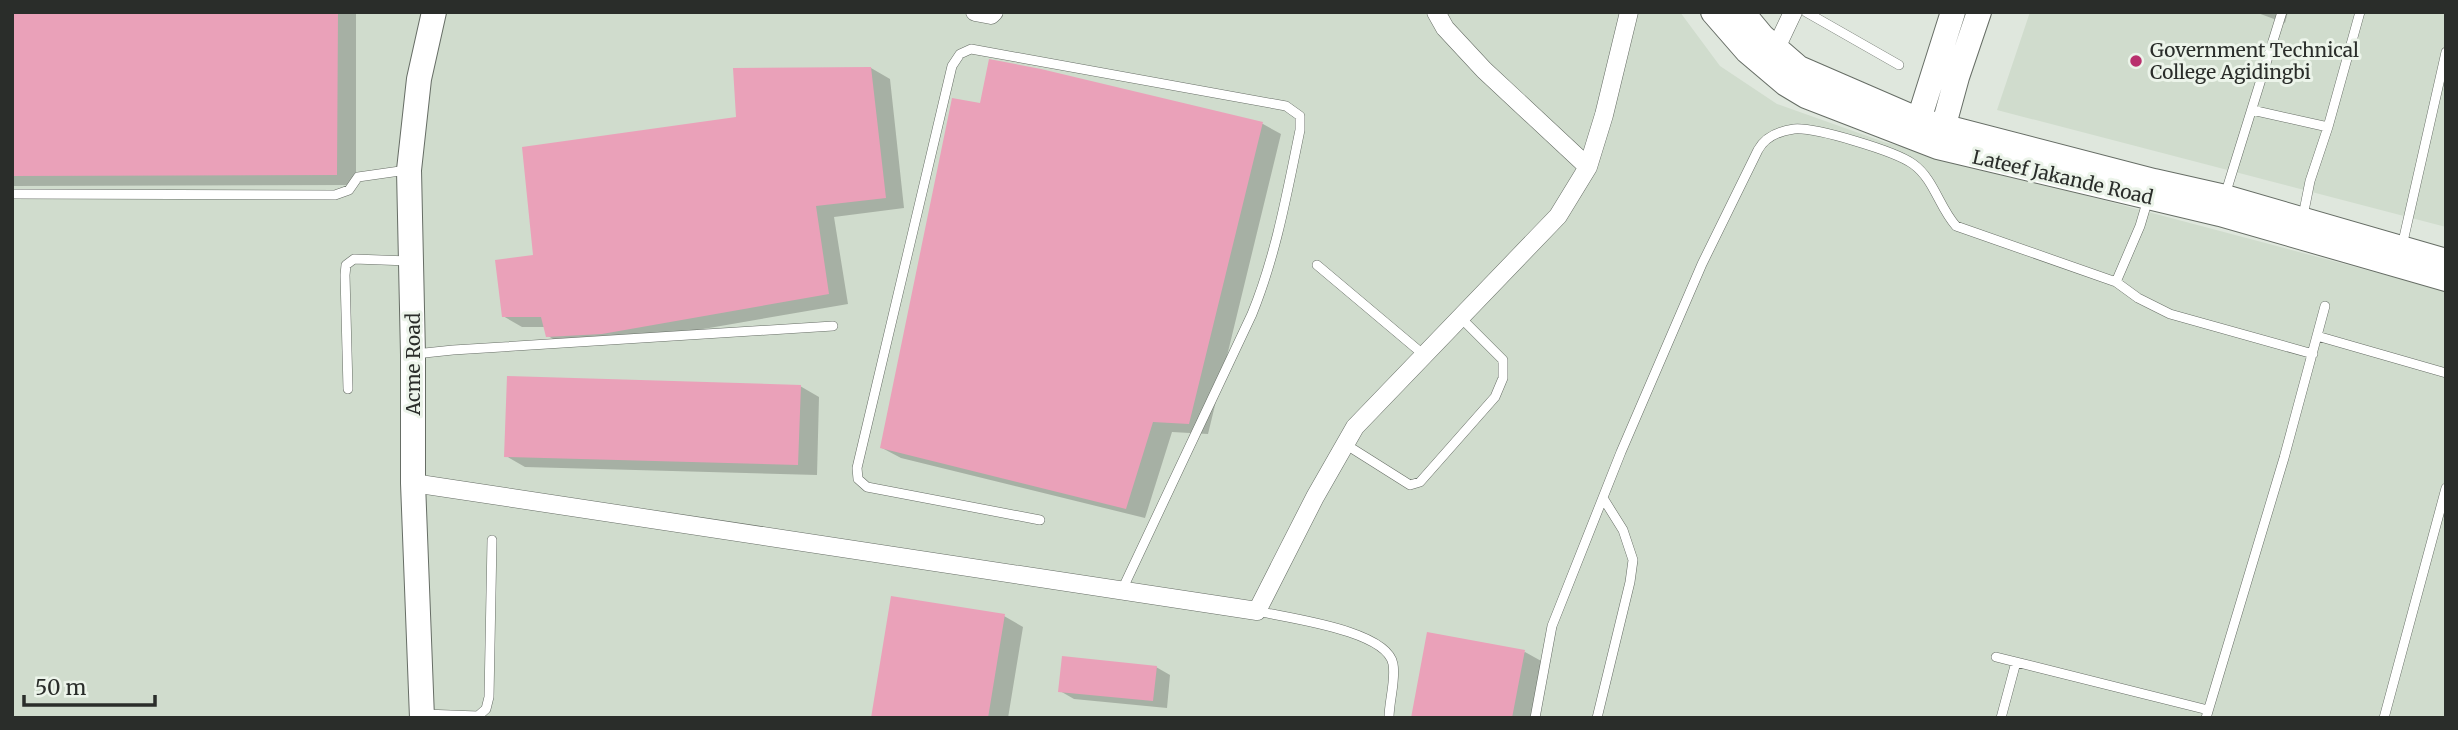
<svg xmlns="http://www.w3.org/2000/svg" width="2458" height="730" font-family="Merriweather,serif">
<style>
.built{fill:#d0dccd}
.shadow{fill:#0003}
.building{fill:#eaa1b9}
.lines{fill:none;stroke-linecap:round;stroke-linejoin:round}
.lane-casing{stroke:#666d65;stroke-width:10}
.street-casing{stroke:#666d65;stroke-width:19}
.secondary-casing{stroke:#666d65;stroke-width:26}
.lane{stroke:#fff;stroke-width:9}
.street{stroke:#fff;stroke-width:18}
.secondary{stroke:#fff;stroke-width:24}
.poi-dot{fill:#b9306d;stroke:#ecf4ea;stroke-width:2.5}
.labels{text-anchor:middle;stroke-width:6;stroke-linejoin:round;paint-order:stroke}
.poi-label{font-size:19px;fill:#2a2d2a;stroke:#ecf4ea;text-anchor:start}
.street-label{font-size:19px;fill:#2a2d2a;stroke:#ecf4ea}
</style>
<rect width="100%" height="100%" fill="#dfe7dd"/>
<path class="built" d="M12 12H1680L1720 66 1777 104 1884 142 2446 291V718H12Z
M2030 12H2446V227L1997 110Z"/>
<path class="shadow" d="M12 12H356V185L12 186Z
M2255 12H2288L2285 23Z
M871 68 890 79 904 208 834 217 848 304 622 343 567 347 548 336 545 327H522L503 316 535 257 738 118Z
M1041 70 1263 124 1281 134 1208 434 1172 432 1145 518 901 458 882 448 981 105Z
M800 386 819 397 817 475 525 467 506 456Z
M1004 616 1023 627 1008 718H872Z
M1525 652 1543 662 1533 718H1413Z
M1156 667 1170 675 1167 708 1074 699 1060 691Z"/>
<path class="building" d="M12 12H338L337 175 12 176Z
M989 59 1041 69 1263 122 1189 424 1153 422 1126 509 880 448 952 98 980 103Z
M871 67 886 198 816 206 829 294 602 334 546 337 541 317H502L495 260 533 255 522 147 736 117 733 68Z
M507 376 801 385 798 465 504 457Z
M891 596 1005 614 988 718H871Z
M1427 632 1525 650 1512 718H1411Z
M1062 656 1157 666 1153 701 1058 692Z"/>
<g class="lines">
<defs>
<path id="lane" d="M1806 12 1899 65
M2252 110 2328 127
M12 194 335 195 349 190 358 177 407 170
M2225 195 2282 12
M2303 216 2310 181 2328 127 2360 12
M2402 246 2446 52
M1317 265 1424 355
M2116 282 2140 226 2148 199
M2317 336 2446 373
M415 354 453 350 833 326
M348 389 345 275 346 265 354 259 409 261
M1345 444 1410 485 1420 482 1495 397 1503 378V360L1461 318
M1040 520 867 487 858 479 857 468 952 66 960 54 971 49 1286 106 1300 116V130C1287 193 1276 255 1252 314L1122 590
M1257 611C1286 618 1387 630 1393 664 1396 680 1389 701 1389 718
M1996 657 2208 710
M424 714 478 716 486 709 489 697 492 540
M1535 718 1552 626 1621 452 1702 264 1758 150C1765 137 1779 131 1794 129 1815 127 1895 151 1913 164 1934 179 1939 207 1956 226L2116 282 2138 298 2170 314 2313 354
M1597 718 1630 582 1633 560 1623 530 1603 498
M2001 718 2016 662
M2206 718 2284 458 2325 306
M2384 718 2446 488"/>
<path id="street" d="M975 12 991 15 994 12
M1436 12 1445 28 1484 70 1588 167
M1776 48 1793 12
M413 483 1257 611 1315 497 1355 427 1558 216 1588 167 1604 115 1629 12"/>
<path id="secondary" d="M1713 12 1747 51 1786 84 1806 96 1938 147 2220 214 2446 279
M1742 12 1762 36 1799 68 1919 120 2154 181 2225 197 2446 261
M1914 135 1953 12
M1940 139 1957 77 1979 12
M422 718 413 483V355L409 170 419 79 434 12"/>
</defs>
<use href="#lane" class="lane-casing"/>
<use href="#street" class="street-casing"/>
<use href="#secondary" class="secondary-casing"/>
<use href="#lane" class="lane"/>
<use href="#street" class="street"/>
<use href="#secondary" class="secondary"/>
</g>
<circle class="poi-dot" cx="2136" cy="61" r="7"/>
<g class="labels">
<g class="poi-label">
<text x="2150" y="57">Government Technical<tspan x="2150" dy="22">College Agidingbi</tspan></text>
</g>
<g class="street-label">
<text transform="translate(2063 177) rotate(13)" y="7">Lateef Jakande Road</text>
<text transform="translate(413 364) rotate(-90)" y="7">Acme Road</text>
</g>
</g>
<rect width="2458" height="730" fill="none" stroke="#2a2d2a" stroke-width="28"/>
<path d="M24 695v10h131v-10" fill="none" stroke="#2a2d2a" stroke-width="3.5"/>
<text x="35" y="695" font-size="21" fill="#2a2d2a" stroke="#ecf4ea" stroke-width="5" paint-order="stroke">50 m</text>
</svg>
